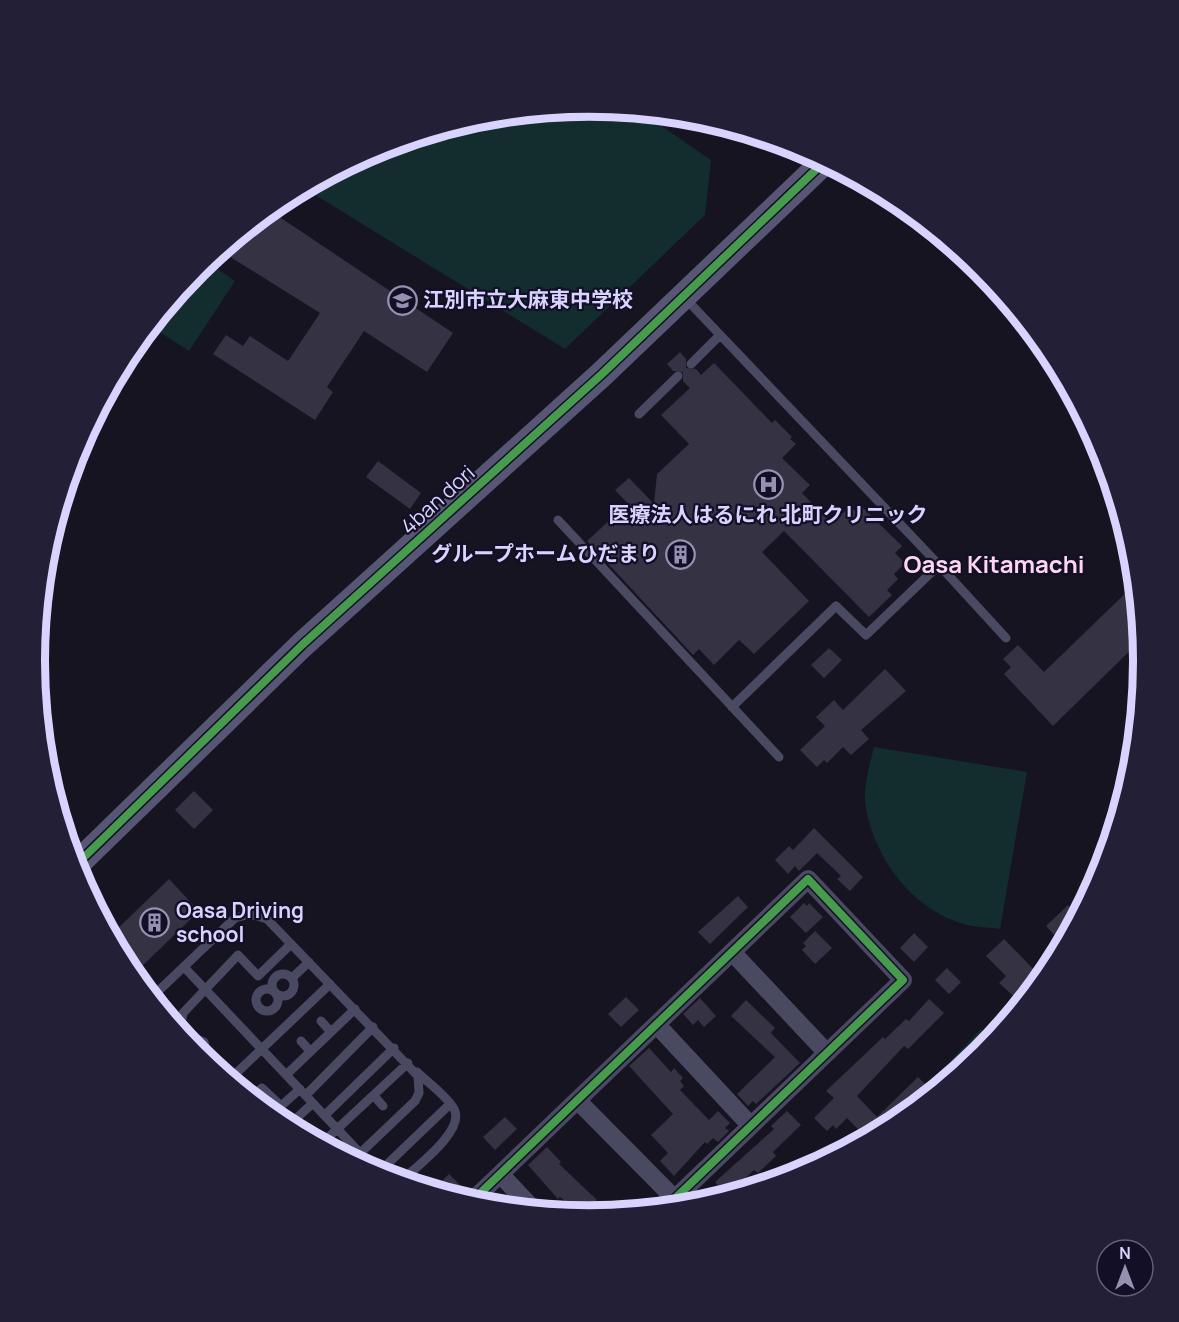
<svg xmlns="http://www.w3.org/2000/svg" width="1179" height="1322" font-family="Manrope,'Noto Sans JP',sans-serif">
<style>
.green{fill:#132c2d}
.building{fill:#343243}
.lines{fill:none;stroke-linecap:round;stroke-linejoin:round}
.lane{stroke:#4a4962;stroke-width:9}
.street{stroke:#4a4962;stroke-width:18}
.secondary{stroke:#575674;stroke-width:26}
.cycleway-casing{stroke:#130f26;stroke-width:11}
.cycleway{stroke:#469c4c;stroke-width:8}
.labels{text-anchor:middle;stroke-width:4.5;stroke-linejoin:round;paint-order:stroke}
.poi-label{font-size:21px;font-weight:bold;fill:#d9d4ff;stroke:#130f26;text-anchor:start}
.street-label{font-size:21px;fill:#d9d4ff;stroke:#130f26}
.quarter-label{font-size:24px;font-weight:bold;fill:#ffd6f0;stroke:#130f26}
.rim{fill:none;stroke:#d9d4ff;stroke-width:8}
</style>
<rect width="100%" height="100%" fill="#161421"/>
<path class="green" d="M590 106 640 111 711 160 705 215 565 349 304 188 377 148 482 117Z
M206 261 235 281 189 351 150 326Z
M874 747 1027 772 1000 929C985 927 969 927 955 921 907 904 870 850 865 801 864 784 870 763 874 747Z
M981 1029 992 1041 982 1054 937 1090 930 1082Z"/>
<path class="building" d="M269 210 453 333 427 372 364 331 327 387 333 392 315 420 213 354 226 335 243 346 250 336 288 361 320 313 219 250Z
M680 352 686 359V368L696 369 701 375 714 363 772 423 775 420 792 437 790 439 796 444 782 458 810 485 802 493 832 524 850 506 855 511 861 506 902 546 895 553 905 563 894 574 898 579 887 590 892 595 869 617 784 531 762 552 809 601 754 654 739 640 714 665 699 649 693 655 587 541 612 518 646 523 615 490 629 478 654 504 657 474 689 444 661 415 690 388 683 381V372L673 371 667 364Z
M378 461 421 493 410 509 366 477Z
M1137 582 1142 639 1053 726 1004 674 1011 667 1003 659 1018 645 1044 672Z
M829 648 842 660 824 678 811 665Z
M885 669 906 691 861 730 869 739 851 755 843 747 827 763 824 760 817 767 800 750 825 726 816 717 834 700 843 710Z
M194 791 213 810 194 829 175 810Z
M814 828 863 877 850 891 837 879 841 876 817 853 799 871 795 866 788 874 775 860 789 846 793 850Z
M169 879 199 911 133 975 110 936Z
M738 896 748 907 710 944 698 932Z
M804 903 807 906 809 903 823 917 806 933 790 917Z
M1068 905 1079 916 1066 941 1061 936 1058 939 1046 926Z
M815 931 832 948 815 964 802 950 806 946 803 943Z
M914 933 928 947 914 962 900 948Z
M1004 939 1043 979 1022 1004 999 983 1006 976 986 956Z
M947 968 961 982 949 994 935 980Z
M626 997 639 1010 621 1027 608 1014Z
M700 998 716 1016 704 1027 698 1020 693 1025 683 1014Z
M929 999 944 1013 908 1049 904 1046 857 1096 877 1117 918 1077 934 1093 898 1123 868 1139 847 1118 836 1129 833 1125 827 1131 814 1118 834 1098 826 1091 883 1037 885 1039 906 1019 909 1021Z
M746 1000 775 1028 771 1033 800 1063 756 1104 753 1101 748 1106 737 1094 775 1057 731 1016Z
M649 1048 671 1072 674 1068 683 1078 680 1081 684 1086 680 1090 709 1120 718 1111 730 1123 725 1128 729 1131 718 1142 713 1138 707 1144 705 1142 674 1176 660 1161 668 1153 651 1135 673 1114 629 1066Z
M787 1111 801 1125 773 1152 776 1156 758 1173 754 1170 725 1197 696 1206 718 1185 715 1182 774 1129 771 1126Z
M505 1117 517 1129 495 1150 483 1137Z
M547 1147 561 1162 559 1164 597 1200 583 1215 560 1197 558 1199 528 1165Z
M449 1174 461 1186 450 1196 432 1191Z"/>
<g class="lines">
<path class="lane" d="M684 297 939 565 866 635 836 606 732 707
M691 364 720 335
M639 414 678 376
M558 520 779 757
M939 565 1006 638
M184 967 360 1153
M272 985a11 11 0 1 1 22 0a11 11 0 1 1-22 0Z
M292 978 309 962
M256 1000a11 11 0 1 1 22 0a11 11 0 1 1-22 0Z
M151 998 235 918 250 914 267 919 418 1076 419 1093 415 1101 352 1161
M321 1021 331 1032
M301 1041 310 1051
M204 1059 206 1051 204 1042 188 1036 180 1029 183 1013 238 955 258 976 291 944
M286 1075 355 1009
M229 1080 330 984
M306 1095 373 1027
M374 1096 383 1106
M252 1098 262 1088 281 1106 300 1089
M263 1107 265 1105 283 1124
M325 1115 394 1048
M288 1126 313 1103
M321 1144 408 1063
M377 1174 450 1104
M401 1181C416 1167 466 1130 454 1109 446 1095 428 1083 417 1072"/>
<path class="street" d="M732 952 827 1053
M657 1025 751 1126
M578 1101 674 1198
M501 1175 535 1211
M471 1202 808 879 903 980 664 1209"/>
<path class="secondary" d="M75 866 302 645 602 374 825 161"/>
<defs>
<path id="cycleway" d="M75 866 302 645 602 374 825 161
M471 1202 808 879 903 980 664 1209"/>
</defs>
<use href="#cycleway" class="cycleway-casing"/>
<use href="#cycleway" class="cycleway"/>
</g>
<defs>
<symbol id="school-ring" viewBox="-11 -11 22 22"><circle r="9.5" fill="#130f26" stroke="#9591b1" stroke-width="1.5"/><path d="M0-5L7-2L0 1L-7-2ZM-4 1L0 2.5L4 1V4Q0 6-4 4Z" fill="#9591b1"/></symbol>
<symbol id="hospital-ring" viewBox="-11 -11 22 22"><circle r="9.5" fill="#130f26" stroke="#9591b1" stroke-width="1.5"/><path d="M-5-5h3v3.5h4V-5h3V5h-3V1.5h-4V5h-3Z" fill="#9591b1"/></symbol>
<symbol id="building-ring" viewBox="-11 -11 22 22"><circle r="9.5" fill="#130f26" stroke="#9591b1" stroke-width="1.5"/><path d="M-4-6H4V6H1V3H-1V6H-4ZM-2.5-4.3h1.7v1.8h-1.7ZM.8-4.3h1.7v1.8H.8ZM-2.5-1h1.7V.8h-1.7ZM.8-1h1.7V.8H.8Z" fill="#9591b1"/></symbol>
</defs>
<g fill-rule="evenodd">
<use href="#school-ring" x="386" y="284" width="33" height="33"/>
<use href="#hospital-ring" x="752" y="468" width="33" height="33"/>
<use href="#building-ring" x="664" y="538" width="33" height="33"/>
<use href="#building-ring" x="138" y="906" width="33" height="33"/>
</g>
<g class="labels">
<g class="poi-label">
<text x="423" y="307">江別市立大麻東中学校</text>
<text x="768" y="522" text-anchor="middle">医療法人はるにれ 北町クリニック</text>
<text x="660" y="561" text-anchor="end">グループホームひだまり</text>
<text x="176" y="918">Oasa Driving<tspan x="176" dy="24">school</tspan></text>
</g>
<g class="street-label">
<text transform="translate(438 500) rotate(-42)" y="7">4ban dori</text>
</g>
<g class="quarter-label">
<text x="994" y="573">Oasa Kitamachi</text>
</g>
</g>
<path d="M0 0H1179V1322H0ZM45 661a544 544 0 1 1 1088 0a544 544 0 1 1-1088 0Z" fill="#231f37" fill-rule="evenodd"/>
<path class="rim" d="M45 661a544 544 0 1 1 1088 0a544 544 0 1 1-1088 0Z"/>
<g transform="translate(1125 1268)"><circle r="28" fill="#130f26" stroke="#625e7d" stroke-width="1.5"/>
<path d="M0-4.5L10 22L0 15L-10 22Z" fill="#9591b1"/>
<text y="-9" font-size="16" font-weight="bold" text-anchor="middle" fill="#d9d4ff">N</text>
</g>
</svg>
